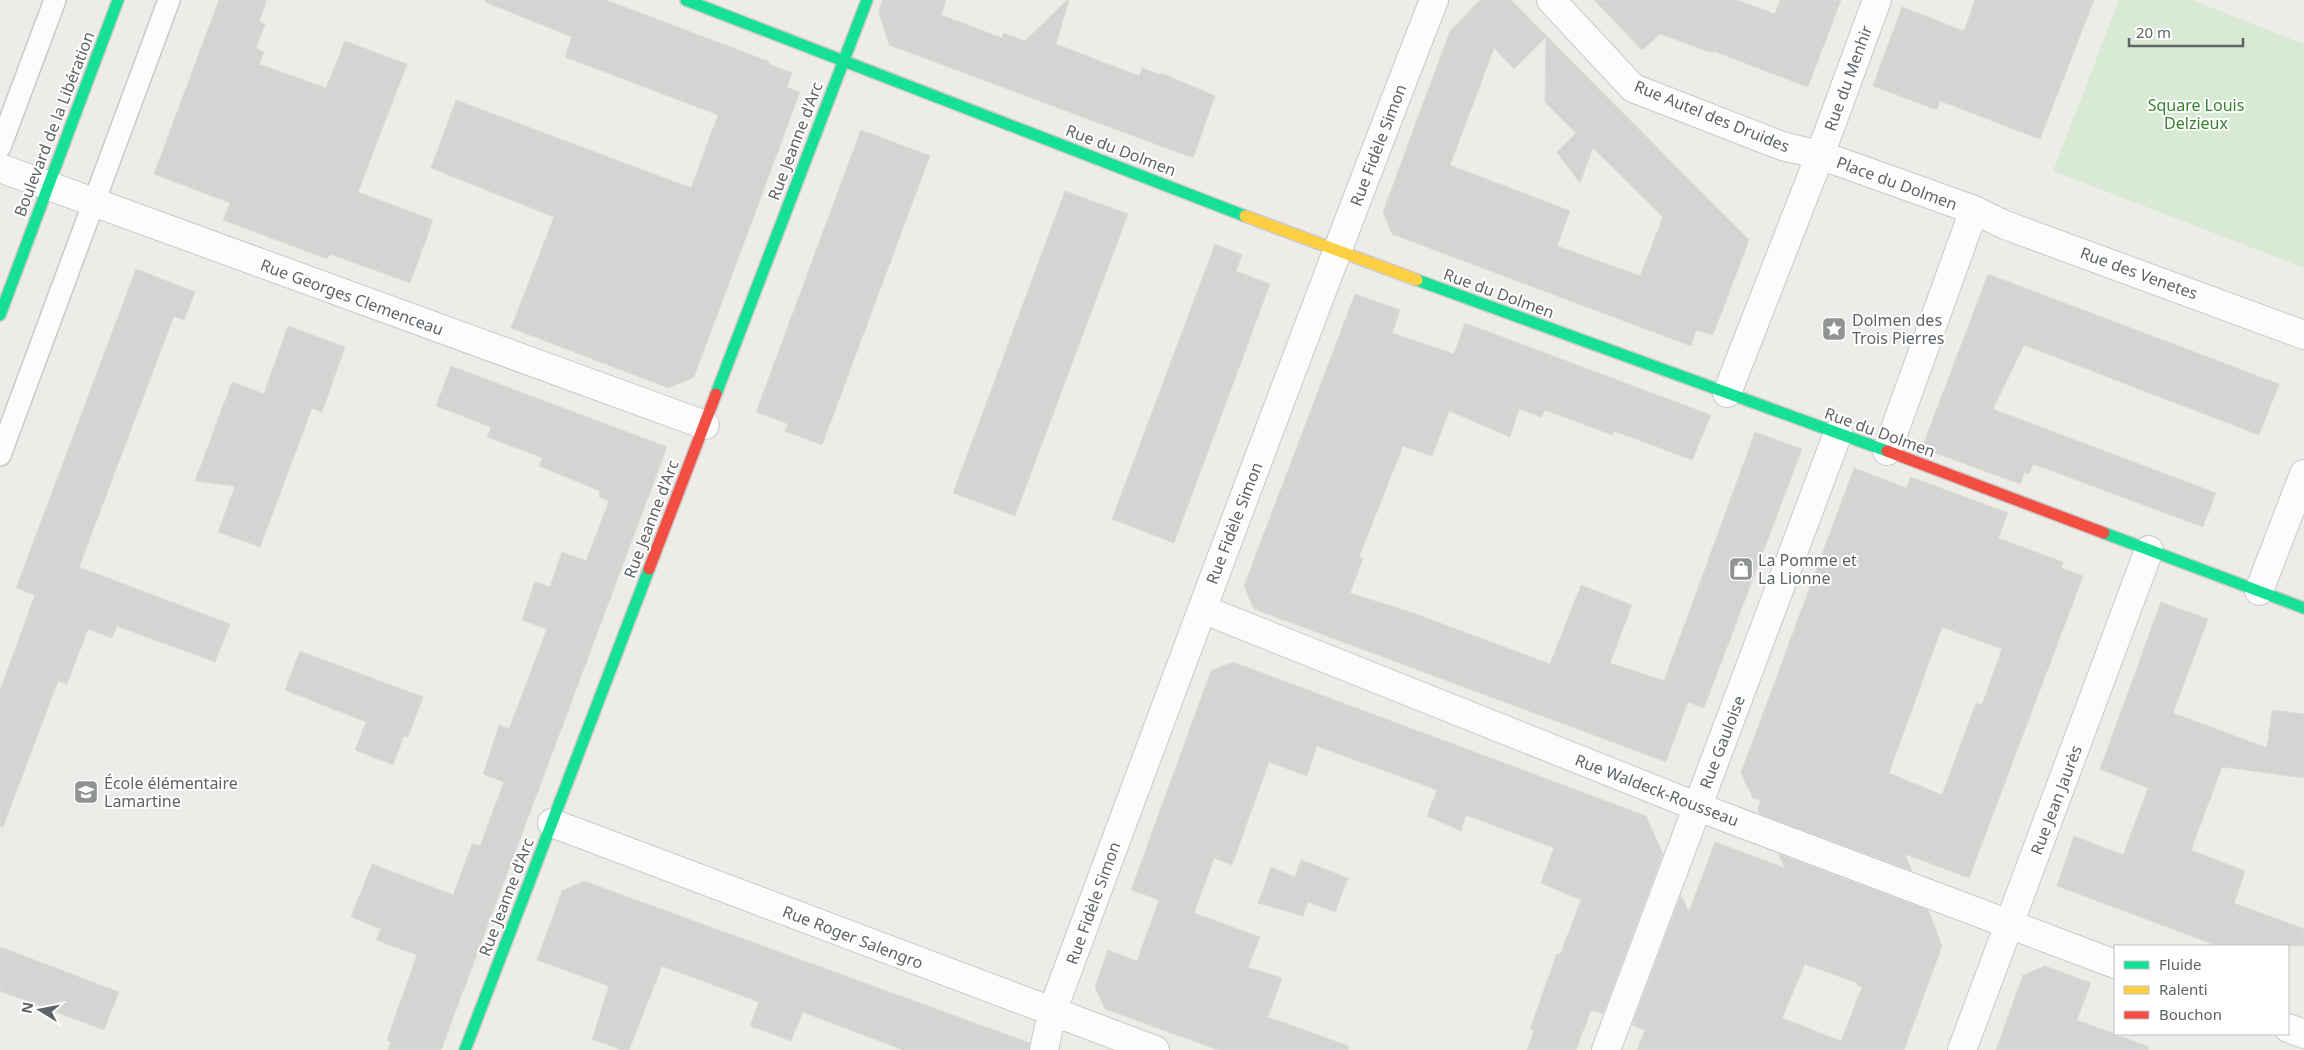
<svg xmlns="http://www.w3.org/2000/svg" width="2304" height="1050" font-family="'Noto Sans',sans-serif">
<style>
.green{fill:#d8ead3}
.building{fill:#d5d4d2;stroke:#dddbd8;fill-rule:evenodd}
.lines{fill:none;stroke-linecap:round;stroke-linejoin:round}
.lane-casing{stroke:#c9c9c9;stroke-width:24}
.street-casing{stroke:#c9c9c9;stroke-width:30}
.fast-casing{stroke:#cacaca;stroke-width:14}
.slow-casing{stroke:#cacaca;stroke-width:14}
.jam-casing{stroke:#cacaca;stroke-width:14}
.lane{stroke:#fcfcfc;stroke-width:21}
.street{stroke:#fcfcfc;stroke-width:28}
.fast{stroke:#16e098;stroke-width:11}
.slow{stroke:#ffcf43;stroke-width:11}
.jam{stroke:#f24e42;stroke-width:11}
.labels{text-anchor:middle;stroke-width:4;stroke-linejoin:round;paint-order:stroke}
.street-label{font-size:16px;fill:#5d6367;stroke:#fff}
.park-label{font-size:16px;fill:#378230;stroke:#fff}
.poi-label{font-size:16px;fill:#5d6367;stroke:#fff;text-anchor:start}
</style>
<rect width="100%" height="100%" fill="#eeece8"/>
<path class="green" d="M2119 0H2192L2304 44V268L2053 171Z"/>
<path class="building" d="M219 0H267L259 21 265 24 256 48 264 52 259 64 326 88 345 41 407 64 358 192 433 220 410 283 330 254 327 259 223 220 230 203 154 174Z
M485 0H606L770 62 769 64 792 73 787 87 800 92 694 377 669 388 511 328 554 217 431 168 456 100 691 188 718 115 565 57 572 37 485 2Z
M882 0H946L941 15 1002 38 1004 33 1025 41 1067 0H1069L1056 44 1139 76 1142 68 1160 75 1161 73 1215 96 1193 158 889 45 879 13Z
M1480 0H1511L1610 100 1612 98 1611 101 1749 240 1713 335 1696 330 1691 346 1392 234 1383 212 1450 31ZM1546 37 1545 102 1576 133 1557 152 1580 183 1593 148 1663 217 1640 276 1557 246 1570 211 1450 165 1494 48 1514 69Z
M1594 0H1737L1775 14 1780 0H1841L1808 87 1713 51V53L1660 34 1642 50Z
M1975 0H2094L2040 139 1940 101 1937 110 1873 86 1902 7 1964 31Z
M861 130 930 156 822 445 785 431 788 424 756 412Z
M1065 191 1128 214 1015 516 953 493Z
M1215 244 1242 255 1236 271 1270 284 1174 543 1112 519Z
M136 269 195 292 184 320 174 316 79 567 230 624 215 662 117 626 112 638 88 629 67 684 58 681 3 827H0V690L35 595 16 588Z
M1988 274 2279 384 2259 435 2024 345 1993 409 2216 493 2203 527 2033 464 2029 474 2025 472 2020 484 1922 448Z
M1355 294 1400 310 1392 333 1454 354 1465 323 1711 415 1692 460 1614 431 1612 435 1545 410 1541 417 1519 409 1510 437 1449 411 1432 456 1403 446 1359 557 1363 559 1350 593 1410 612 1550 664 1581 585 1632 605 1610 663 1664 681 1755 432 1802 449 1704 708 1688 702 1666 762 1254 609 1244 586Z
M288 326 345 347 322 412 312 408 260 547 218 532 235 486 195 481 232 382 264 394Z
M451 366 667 447 441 1050H388L391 1042 387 1040 417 955 376 940 381 929 351 917 372 864 453 895 472 844 480 846 504 782 483 774 499 725 509 729 547 629 522 620 535 582 550 587 562 552 586 561 609 501 599 497 600 491 539 466 543 458 487 437 491 427 436 406Z
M1854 468 1906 488 1911 477 2008 513 1998 538 2063 562 2061 568 2083 576 1969 878 1905 854 1912 871 1760 814 1758 809 1761 801 1753 798 1741 773ZM1942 627 2002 649 1982 705 1976 703 1942 795 1889 773Z
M2161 602 2208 619 2173 713 2267 748 2272 710 2304 714V778L2222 767 2191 850 2245 871 2234 903 2304 929V946H2218L2057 886 2074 836 2123 855 2148 788 2100 769Z
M300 651 423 697 408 737 404 736 393 765 355 750 366 722 285 690Z
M1233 662 1646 816 1663 854 1603 1014 1591 1010 1576 1050H1527L1534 1031 1530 1029 1557 953 1560 955 1581 900 1541 883 1554 848 1466 815 1461 831 1427 816 1437 790 1317 746 1307 776 1269 762 1232 865 1214 858 1194 913 1260 937 1248 967 1282 978 1268 1017 1349 1046 1348 1050H1218L1105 1009 1095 987 1108 950 1137 961 1159 900 1131 890 1211 671Z
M1715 842 1785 868 1778 854 1928 910 1942 946 1904 1050H1637L1645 1030 1632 1025 1681 895 1689 912ZM1805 964 1857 983V985L1862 987 1841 1041 1782 1018Z
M1301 860 1348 878 1335 912 1308 902 1303 916 1258 903 1271 867 1295 877Z
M584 881 1030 1043 1029 1050H903L803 1012 791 1041 750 1026 759 1002 662 966 629 1050H622L592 1039 609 986 537 960 562 891Z
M0 947 119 992 104 1030 0 991Z
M2045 966 2091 983 2077 1020 2149 1047 2148 1050H1996L2023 975Z"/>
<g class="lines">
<defs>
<path id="lane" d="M0 147 55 0
M0 455 169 0"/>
<path id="street" d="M1551 0 1633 88 1782 146 1820 155 1877 0
M0 168 705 425
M1974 210 2005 225 2304 335
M1727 393 1820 155 1974 210 1887 451
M2259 591 2304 474
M1202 609 1698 807 2115 964
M552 823 1155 1050
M2288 1028 2304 1034
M1044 1050 1052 1012C1178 674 1303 336 1434 0
M1606 1050 1838 433
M1962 1050 2149 550"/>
<path id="fast" d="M686 0 1245 216
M1417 280 1887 451
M0 315 118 0
M716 394 867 0
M2104 533 2304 608
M465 1050 649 569"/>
<path id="slow" d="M1245 216 1417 280"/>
<path id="jam" d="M1887 451 2104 533
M649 569 716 394"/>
</defs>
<use href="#lane" class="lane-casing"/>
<use href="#street" class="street-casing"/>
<use href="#fast" class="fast-casing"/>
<use href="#slow" class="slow-casing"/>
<use href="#jam" class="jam-casing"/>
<use href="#lane" class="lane"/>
<use href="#street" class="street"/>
<use href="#fast" class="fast"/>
<use href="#slow" class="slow"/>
<use href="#jam" class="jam"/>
</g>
<defs>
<symbol id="sight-square" viewBox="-11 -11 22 22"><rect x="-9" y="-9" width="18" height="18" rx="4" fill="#909394" stroke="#fff"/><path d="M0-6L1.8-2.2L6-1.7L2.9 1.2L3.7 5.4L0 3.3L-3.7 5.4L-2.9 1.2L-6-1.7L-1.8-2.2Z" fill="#fff"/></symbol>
<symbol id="shop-square" viewBox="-11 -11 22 22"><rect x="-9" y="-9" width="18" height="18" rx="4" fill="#909394" stroke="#fff"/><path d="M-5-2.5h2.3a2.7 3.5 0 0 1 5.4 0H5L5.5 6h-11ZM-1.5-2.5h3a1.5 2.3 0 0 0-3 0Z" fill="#fff"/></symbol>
<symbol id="school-square" viewBox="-11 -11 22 22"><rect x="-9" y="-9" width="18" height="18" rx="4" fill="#909394" stroke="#fff"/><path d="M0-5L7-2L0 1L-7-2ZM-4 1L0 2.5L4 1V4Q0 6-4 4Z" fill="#fff"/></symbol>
</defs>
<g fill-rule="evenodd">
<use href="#sight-square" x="1820" y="315" width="28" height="28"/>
<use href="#shop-square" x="1727" y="555" width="28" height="28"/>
<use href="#school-square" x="72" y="778" width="28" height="28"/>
</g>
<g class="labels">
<g class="street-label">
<text transform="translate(1848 78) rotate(-70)" y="6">Rue du Menhir</text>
<text transform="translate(1712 116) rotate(22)" y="6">Rue Autel des Druides</text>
<text transform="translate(54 124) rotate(-69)" y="6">Boulevard de la Libération</text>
<text transform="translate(795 141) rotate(-69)" y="6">Rue Jeanne d'Arc</text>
<text transform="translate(1378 145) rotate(-69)" y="6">Rue Fidèle Simon</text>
<text transform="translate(1121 150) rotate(21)" y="6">Rue du Dolmen</text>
<text transform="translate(1897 183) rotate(20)" y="6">Place du Dolmen</text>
<text transform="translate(2139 273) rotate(20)" y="6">Rue des Venetes</text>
<text transform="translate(1499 293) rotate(20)" y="6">Rue du Dolmen</text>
<text transform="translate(352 297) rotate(20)" y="6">Rue Georges Clemenceau</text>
<text transform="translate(1880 432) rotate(20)" y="6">Rue du Dolmen</text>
<text transform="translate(651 519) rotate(-69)" y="6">Rue Jeanne d'Arc</text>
<text transform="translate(1234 523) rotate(-69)" y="6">Rue Fidèle Simon</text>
<text transform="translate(1722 742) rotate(-69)" y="6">Rue Gauloise</text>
<text transform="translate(1657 790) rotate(21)" y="6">Rue Waldeck-Rousseau</text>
<text transform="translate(2056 800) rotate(-69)" y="6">Rue Jean Jaurès</text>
<text transform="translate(506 897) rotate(-69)" y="6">Rue Jeanne d'Arc</text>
<text transform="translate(1093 903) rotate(-70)" y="6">Rue Fidèle Simon</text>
<text transform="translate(853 937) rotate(21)" y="6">Rue Roger Salengro</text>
</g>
<g class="park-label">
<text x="2196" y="111">Square Louis<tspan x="2196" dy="18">Delzieux</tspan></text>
</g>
<g class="poi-label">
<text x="1852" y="326">Dolmen des<tspan x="1852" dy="18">Trois Pierres</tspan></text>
<text x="1758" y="566">La Pomme et<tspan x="1758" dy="18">La Lionne</tspan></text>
<text x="104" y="789">École élémentaire<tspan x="104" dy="18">Lamartine</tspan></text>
</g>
</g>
<rect x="2114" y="945" width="175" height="90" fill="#ffffff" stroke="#bec1c2"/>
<rect x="2124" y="961" width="25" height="8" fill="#16e098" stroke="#bec1c2"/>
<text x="2159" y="970" font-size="15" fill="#5d6367">Fluide</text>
<rect x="2124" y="986" width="25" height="8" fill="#ffcf43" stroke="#bec1c2"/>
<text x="2159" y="995" font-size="15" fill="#5d6367">Ralenti</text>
<rect x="2124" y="1011" width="25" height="8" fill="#f24e42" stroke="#bec1c2"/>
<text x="2159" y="1020" font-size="15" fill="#5d6367">Bouchon</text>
<g transform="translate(40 1010) rotate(280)" stroke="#ffffff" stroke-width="4" paint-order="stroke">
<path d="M0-4L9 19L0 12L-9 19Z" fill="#5d6367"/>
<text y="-8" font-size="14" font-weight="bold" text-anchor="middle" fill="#5d6367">N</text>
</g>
<path d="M2129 38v8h114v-8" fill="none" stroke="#5d6367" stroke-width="2.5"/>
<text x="2136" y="38" font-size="15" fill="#5d6367" stroke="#ffffff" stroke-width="4" paint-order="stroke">20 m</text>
</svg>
